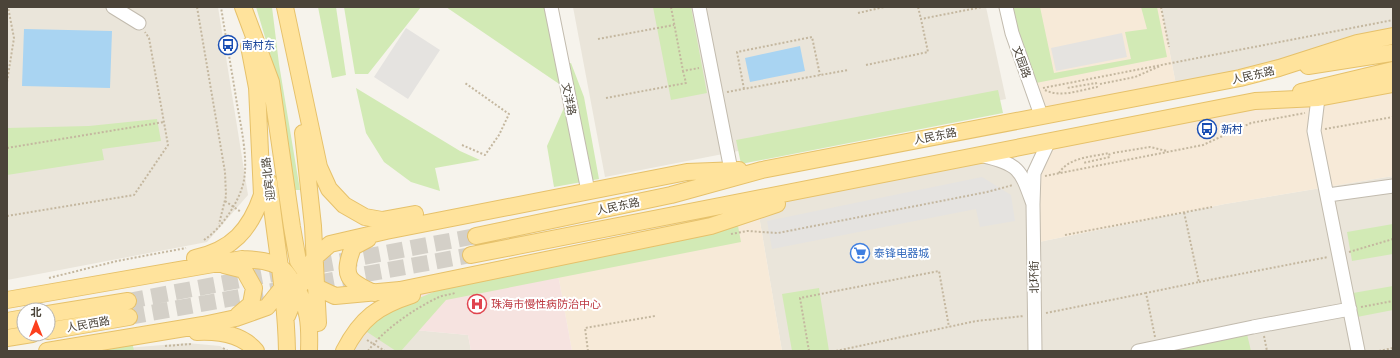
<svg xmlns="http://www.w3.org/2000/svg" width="1400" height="358" font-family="'Fira Sans Condensed','Noto Sans SC',sans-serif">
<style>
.residential{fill:#eae5da}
.commercial{fill:#f7ead8}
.medical{fill:#f6e3e0}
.green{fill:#d2eab5}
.parking{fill:#e5e3e0}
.water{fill:#a9d4f2}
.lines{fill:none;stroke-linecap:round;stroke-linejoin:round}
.major-tunnel{stroke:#d4d0c8;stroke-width:16;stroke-dasharray:16 8;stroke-linecap:butt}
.minor-casing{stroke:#c2bbae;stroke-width:15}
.major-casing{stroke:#e6c16a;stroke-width:18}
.path{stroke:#c4b79f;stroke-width:2;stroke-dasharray:2 2;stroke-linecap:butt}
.minor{stroke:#fff;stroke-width:13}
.major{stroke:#ffe39c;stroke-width:16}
.labels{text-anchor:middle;stroke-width:4;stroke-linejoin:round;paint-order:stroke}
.transit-label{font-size:11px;fill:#164399;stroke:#fff;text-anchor:start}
.street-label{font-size:11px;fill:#4b4439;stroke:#fff}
.shop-label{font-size:11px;fill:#366cbe;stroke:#fff;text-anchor:start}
.health-label{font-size:11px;fill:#be3a42;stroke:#fff;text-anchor:start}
</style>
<rect width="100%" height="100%" fill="#f6f3ec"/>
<path class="residential" d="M7 7H218L248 195 207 242 7 280Z
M573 7H986L1006 99 605 177Z
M1161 7H1393V36L1177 90Z
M982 156 1024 179 1034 243 1225 204 1393 176V351H782L758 210 829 185Z
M361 325 468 335 471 351H344Z
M187 343 220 346 228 351H108L126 348Z"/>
<path class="commercial" d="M1006 7H1161L1177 90 1041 115Z
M1393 84V176L1225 204 1034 243 1035 172 1048 143Z
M758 210 782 351H572L555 258Z"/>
<path class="medical" d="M555 258 572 351H471L468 335 361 325 405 297Z"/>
<path class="green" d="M256 7H272L279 64 300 190H294L276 74Z
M318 7H336L346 75 332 78Z
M344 7H421L368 74H355Z
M446 7H545L562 65 571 63 584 97 599 179 554 187 547 146 571 92Z
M653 7H691L707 93 671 100Z
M1011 7H1040L1054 73 1131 59 1125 32 1147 29 1141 7H1157L1167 57 1036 83 1016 31Z
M356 88 460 151 480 160 435 168 440 191 411 182 384 162 366 133Z
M998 90 1003 113 741 164 736 140Z
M157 119 161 141 102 149 104 160 7 175V128L89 126Z
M1393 224V254L1352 261 1347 232Z
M738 226 741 242 446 300 401 351H396L364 330 395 308 443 288Z
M1393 286V310L1357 317 1353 293Z
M819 288 829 351H792L782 294Z
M1247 334 1251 351H1160Z
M132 341 134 351H74Z"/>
<path class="parking" d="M406 28 440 50 408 99 374 77Z
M1122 33 1127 57 1056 71 1051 48Z
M982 177 1011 195 1015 221 980 227 976 209 772 249 767 221Z"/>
<path class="water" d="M24 29 112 31 110 88 22 86Z
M800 46 805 71 750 82 745 58Z"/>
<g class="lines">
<path class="major-tunnel" d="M128 301 476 236
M129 317 471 255"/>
<defs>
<path id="minor" d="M113 7 139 23
M551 7 588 191
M699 7 731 170
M1006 7 1012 33 1041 115
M1318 98 1314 131 1358 351
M983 156C1020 164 1021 171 1033 204L1034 173 1048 143
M1328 195 1393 186
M1033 204 1035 351
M1138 351 1253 327 1350 309"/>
<path id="major" d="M243 7 271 82 292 227 298 261 316 287 335 296 400 290 711 226 777 204
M285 7 319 167 329 189 344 205 365 217 382 220 415 214
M249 46 259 98
M1308 66 1391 53
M1301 92 1393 70
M303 133 313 226 318 323
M269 182C275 239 286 294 287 351
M476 236 671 195 762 170 1240 78 1279 68 1357 43 1393 36
M368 239 353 247C342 276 347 281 374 293
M471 255 1255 101 1318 98 1393 84
M195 258C232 250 250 230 262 195L257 87
M224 265 244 270 254 288 251 304 238 315
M7 300 242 259C255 260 268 260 280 267 286 271 290 278 294 284 309 308 310 323 309 351
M48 314 128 301
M287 316 298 290 314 258 330 244 386 231 687 172 739 170
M7 321 24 318
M48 331 129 317
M197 332C218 331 242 334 256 351
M7 338 32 334
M47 351 203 325 236 318 267 307 287 282
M344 351C361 318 378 306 412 295"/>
</defs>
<use href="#minor" class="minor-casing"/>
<use href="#major" class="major-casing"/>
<path class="path" d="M197 7 225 172 226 196 219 224
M671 7 683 71 699 68
M918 7 921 19
M1161 7 1169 47
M858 13 884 7
M598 39 674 25
M866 65 928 52 921 19 982 7
M7 82 14 38 8 7
M1100 84 1135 77 1160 66
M1043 88 1393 20
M744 89 737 52 812 37 820 75
M1045 90C1060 98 1081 90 1097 87L1096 83 1067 88
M727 92 848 70
M606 98 686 83 683 71
M1325 129 1393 117
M462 145 485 155 499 135 509 114 465 83
M7 148 164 122
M1113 153 1150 147 1167 151
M1059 173C1069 157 1092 157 1109 153L1110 157 1083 163
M1045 176 1203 145 1251 123 1305 113
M225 201 241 212
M7 216 134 195 168 145 149 38 145 32
M731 234 747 231 778 233 987 192 1013 185
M1065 235 1212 207
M204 240C222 228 240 201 244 180 248 158 241 126 237 104 232 72 226 39 221 7
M1349 252 1393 239
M49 278 117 261 186 248
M1199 282 1328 257
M1361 307 1393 301
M1046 313 1146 293
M1264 336 1267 351
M1155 337 1146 293 1199 282 1184 212
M367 340 385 351
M165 346 191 344
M223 348 228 351
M368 351C383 330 414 309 437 298 442 295 449 295 455 293
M588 351 585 328 655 316
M809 351 800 298 939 271 949 327
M836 351 976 321 1024 316
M1379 351 1393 348"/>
<use href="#minor" class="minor"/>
<use href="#major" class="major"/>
</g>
<defs>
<symbol id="bus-ring" viewBox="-11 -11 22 22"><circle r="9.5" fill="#fff" stroke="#1a4fb4" stroke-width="1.5"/><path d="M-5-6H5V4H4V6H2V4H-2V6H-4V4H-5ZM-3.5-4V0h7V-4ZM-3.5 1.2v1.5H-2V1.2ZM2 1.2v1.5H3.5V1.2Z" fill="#1a4fb4"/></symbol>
<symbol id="supermarket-ring" viewBox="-11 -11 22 22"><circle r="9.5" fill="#fff" stroke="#3f7fe0" stroke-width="1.5"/><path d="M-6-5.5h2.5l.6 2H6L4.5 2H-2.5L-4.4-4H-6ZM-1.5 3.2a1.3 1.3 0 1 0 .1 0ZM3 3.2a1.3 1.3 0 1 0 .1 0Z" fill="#3f7fe0"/></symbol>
<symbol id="hospital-ring" viewBox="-11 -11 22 22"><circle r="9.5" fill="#fff" stroke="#e0444e" stroke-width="1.5"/><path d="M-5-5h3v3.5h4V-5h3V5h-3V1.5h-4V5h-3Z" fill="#e0444e"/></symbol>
</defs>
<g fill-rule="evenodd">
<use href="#bus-ring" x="217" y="34" width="22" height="22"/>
<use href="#bus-ring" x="1196" y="118" width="22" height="22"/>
<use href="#supermarket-ring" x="849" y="242" width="22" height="22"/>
<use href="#hospital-ring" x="466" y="293" width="22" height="22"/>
</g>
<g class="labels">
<g class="transit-label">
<text x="242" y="49">南村东</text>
<text x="1221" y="133">新村</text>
</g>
<g class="street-label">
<text transform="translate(1022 62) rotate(70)" y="4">文园路</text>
<text transform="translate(1253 75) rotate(-13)" y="4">人民东路</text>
<text transform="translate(569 99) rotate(78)" y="4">文洋路</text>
<text transform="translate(935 136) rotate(-11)" y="4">人民东路</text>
<text transform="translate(268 179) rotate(-97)" y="4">迎宾北路</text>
<text transform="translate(618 206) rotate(-12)" y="4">人民东路</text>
<text transform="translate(1034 277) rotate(-91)" y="4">北环街</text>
<text transform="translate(88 324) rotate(-10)" y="4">人民西路</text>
</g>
<g class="shop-label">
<text x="874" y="257">泰锋电器城</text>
</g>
<g class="health-label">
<text x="491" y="308">珠海市慢性病防治中心</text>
</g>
</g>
<rect width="1400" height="358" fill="none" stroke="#4b4439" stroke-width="16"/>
<g transform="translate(36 322)"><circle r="19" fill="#ffffff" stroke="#b7b4b0"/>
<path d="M0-3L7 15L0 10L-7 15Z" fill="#fc3f1d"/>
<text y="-6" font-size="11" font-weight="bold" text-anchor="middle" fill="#4b4439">北</text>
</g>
</svg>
